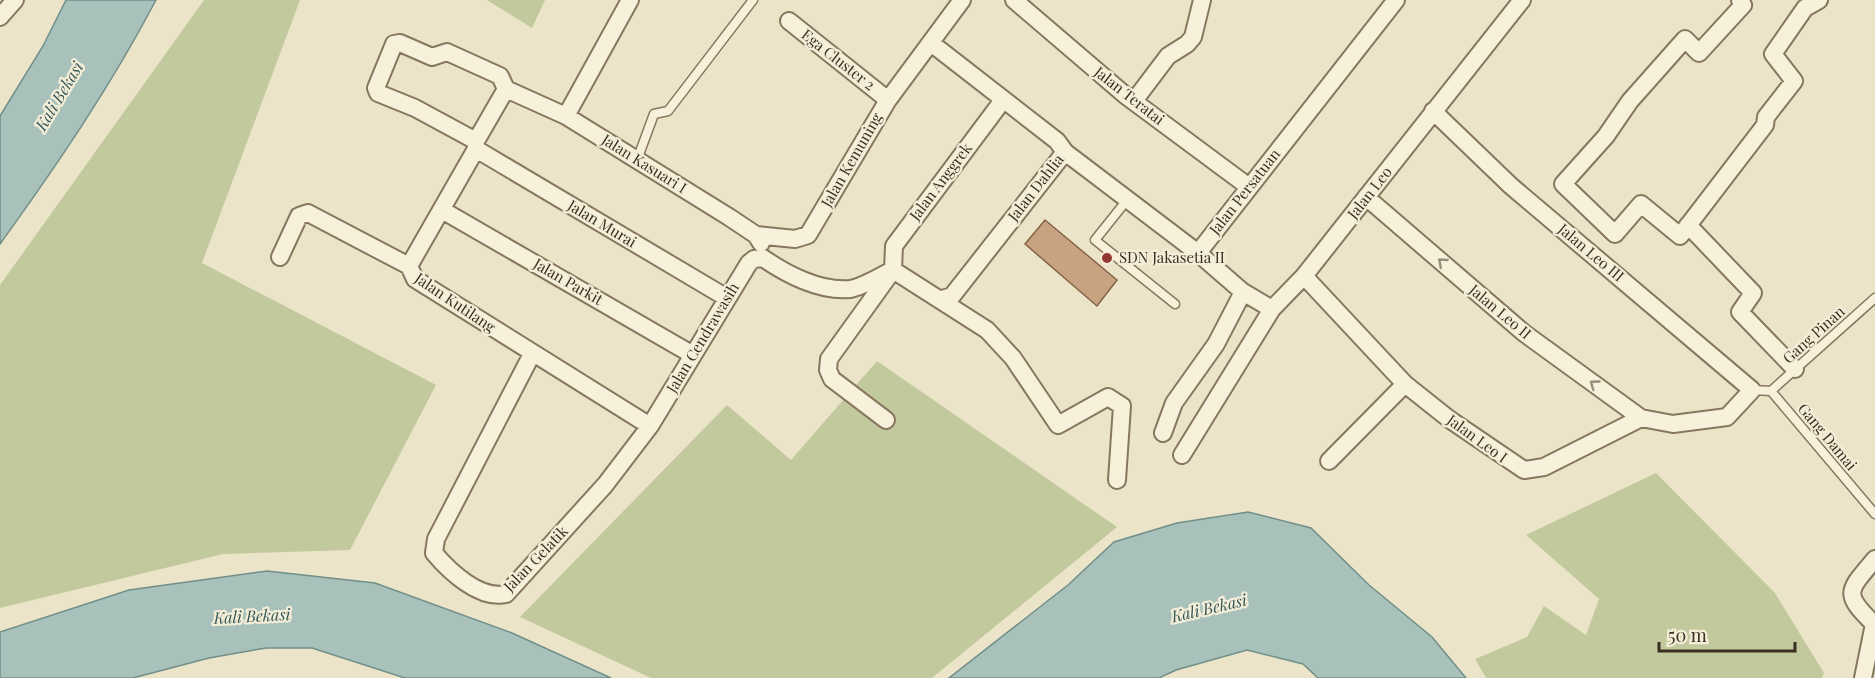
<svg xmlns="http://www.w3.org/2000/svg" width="1875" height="678" font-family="'Playfair Display',serif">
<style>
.green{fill:#c2ca9d}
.water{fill:#a9c1bb;stroke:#708f89;stroke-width:1.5}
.building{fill:#c8a381;stroke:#856346;stroke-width:1.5}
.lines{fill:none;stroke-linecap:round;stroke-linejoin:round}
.lane-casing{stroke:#88775f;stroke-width:11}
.street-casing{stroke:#88775f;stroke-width:20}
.lane{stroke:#f7f1dc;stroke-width:8}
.street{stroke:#f7f1dc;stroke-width:16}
.oneway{stroke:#98907e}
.poi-dot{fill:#933832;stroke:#f4eed8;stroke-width:2}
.labels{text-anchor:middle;stroke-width:4.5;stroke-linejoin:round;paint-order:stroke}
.street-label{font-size:15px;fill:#392e21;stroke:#f4eed8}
.poi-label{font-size:15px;fill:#392e21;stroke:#f4eed8;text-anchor:start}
.water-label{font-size:16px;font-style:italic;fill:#325858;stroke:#f4eed8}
</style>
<rect width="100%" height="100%" fill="#ece4c9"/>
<path class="green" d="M204 0H300L202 263 436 385 350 550 223 554 0 608V285Z
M487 0H545L532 28Z
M877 361 1117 527 932 678H651L520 617 727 405 791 460Z
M1656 473 1775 593 1824 673 1822 678H1486L1475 659 1527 637 1544 606 1586 635 1599 599 1526 535Z"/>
<path class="water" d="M66 0H156C111 86 57 165 0 244V116L43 46Z
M1248 512 1311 528 1369 585 1432 637 1466 678H1318L1303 664 1247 650 1176 670 1159 678H949L1068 585 1114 542 1177 523Z
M267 571 375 583 512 633 611 678H405L312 648H266L209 658 133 678H0V632L129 590Z"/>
<path class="building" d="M1045 220 1117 280 1097 306 1025 244Z"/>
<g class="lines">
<defs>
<path id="lane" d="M637 160 654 114 668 111 753 0
M1127 200 1095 240 1175 304
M1752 390 1771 391 1875 514
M1771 391 1875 298"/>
<path id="street" d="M1014 0 1125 95 1249 187
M1740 0 1743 5 1699 53 1685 39 1630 101 1606 136 1563 184 1615 234 1641 204 1680 236 1765 125 1766 117 1794 81 1773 54 1805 8 1819 0
M0 17 15 0
M789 21 888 100
M931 43 1057 141 1065 152 952 296 942 299
M506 89 566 116 729 217 756 235 761 243
M1134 101 1168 56 1187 44 1193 37 1202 0
M566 116 630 0
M476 141 415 108 378 93 376 88 394 44 400 43 432 57 447 52 500 76 506 89
M476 149 727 298
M1065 152 1198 253 1396 0
M1366 197 1524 333 1641 418
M442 210 693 355
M1688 225 1753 293 1740 312 1795 369
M756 235 795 239 808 235 888 100 962 0
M1198 253 1243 292 1272 309
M280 257 299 216 308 213 409 266 415 279 650 426
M763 258C786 274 820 292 850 289 863 287 880 276 893 270L987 330 1013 358 1058 425 1108 397 1122 406 1117 480
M409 266 476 149V141L506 89
M1304 276 1405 384 1449 419 1524 470 1544 467 1641 418 1673 424 1727 417 1752 390 1511 186 1433 111
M532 354 436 539 434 553C450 572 480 600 506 594L605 485 650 426 749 263 754 259 763 258
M886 420 832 379 828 370 829 359 893 270 894 246 1003 100
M1163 433 1174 403 1216 344 1243 292
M1182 455 1272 309 1304 276 1522 0
M1329 461 1405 384
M1863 678 1874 624C1842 593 1848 591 1875 559"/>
</defs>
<use href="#lane" class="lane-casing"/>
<use href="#street" class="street-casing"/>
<use href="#lane" class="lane"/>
<use href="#street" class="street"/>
</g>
<defs><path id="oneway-chevron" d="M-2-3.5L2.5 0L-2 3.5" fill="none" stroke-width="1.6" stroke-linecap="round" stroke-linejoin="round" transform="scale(1.5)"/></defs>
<g class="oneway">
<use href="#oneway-chevron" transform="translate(1442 262) rotate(-139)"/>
<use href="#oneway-chevron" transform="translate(1594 384) rotate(-144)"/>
</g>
<circle class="poi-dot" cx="1107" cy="258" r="6"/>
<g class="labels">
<g class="street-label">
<text transform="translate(838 60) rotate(38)" y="5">Ega Cluster 2</text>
<text transform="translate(1129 96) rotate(38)" y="5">Jalan Teratai</text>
<text transform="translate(852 160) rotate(-60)" y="5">Jalan Kemuning</text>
<text transform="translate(644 164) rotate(32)" y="5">Jalan Kasuari I</text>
<text transform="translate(941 182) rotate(-53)" y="5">Jalan Anggrek</text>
<text transform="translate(1036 188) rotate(-52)" y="5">Jalan Dahlia</text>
<text transform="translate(1245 192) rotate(-52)" y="5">Jalan Persatuan</text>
<text transform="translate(1370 193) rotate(-52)" y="5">Jalan Leo</text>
<text transform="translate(602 224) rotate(31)" y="5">Jalan Murai</text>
<text transform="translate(1591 253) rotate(40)" y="5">Jalan Leo III</text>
<text transform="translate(568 282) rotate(30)" y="5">Jalan Parkit</text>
<text transform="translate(455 303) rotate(34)" y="5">Jalan Kutilang</text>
<text transform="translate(1500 312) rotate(40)" y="5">Jalan Leo II</text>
<text transform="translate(1814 335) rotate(-42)" y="5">Gang Pinan</text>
<text transform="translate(703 338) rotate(-59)" y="5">Jalan Cendrawasih</text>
<text transform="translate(1827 437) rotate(50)" y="5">Gang Damai</text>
<text transform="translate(1477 439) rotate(36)" y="5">Jalan Leo I</text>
<text transform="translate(536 559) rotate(-46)" y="5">Jalan Gelatik</text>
</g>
<g class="poi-label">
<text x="1119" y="263">SDN Jakasetia II</text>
</g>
<g class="water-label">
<text transform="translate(59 96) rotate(-59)" y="6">Kali Bekasi</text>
<text transform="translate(1209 608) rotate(-13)" y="6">Kali Bekasi</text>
<text transform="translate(252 616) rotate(-3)" y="6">Kali Bekasi</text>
</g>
</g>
<path d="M1659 642v9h136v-9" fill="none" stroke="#392e21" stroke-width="3"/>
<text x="1668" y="642" font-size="18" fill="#392e21" stroke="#f4eed8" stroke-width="4.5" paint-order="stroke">50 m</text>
</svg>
